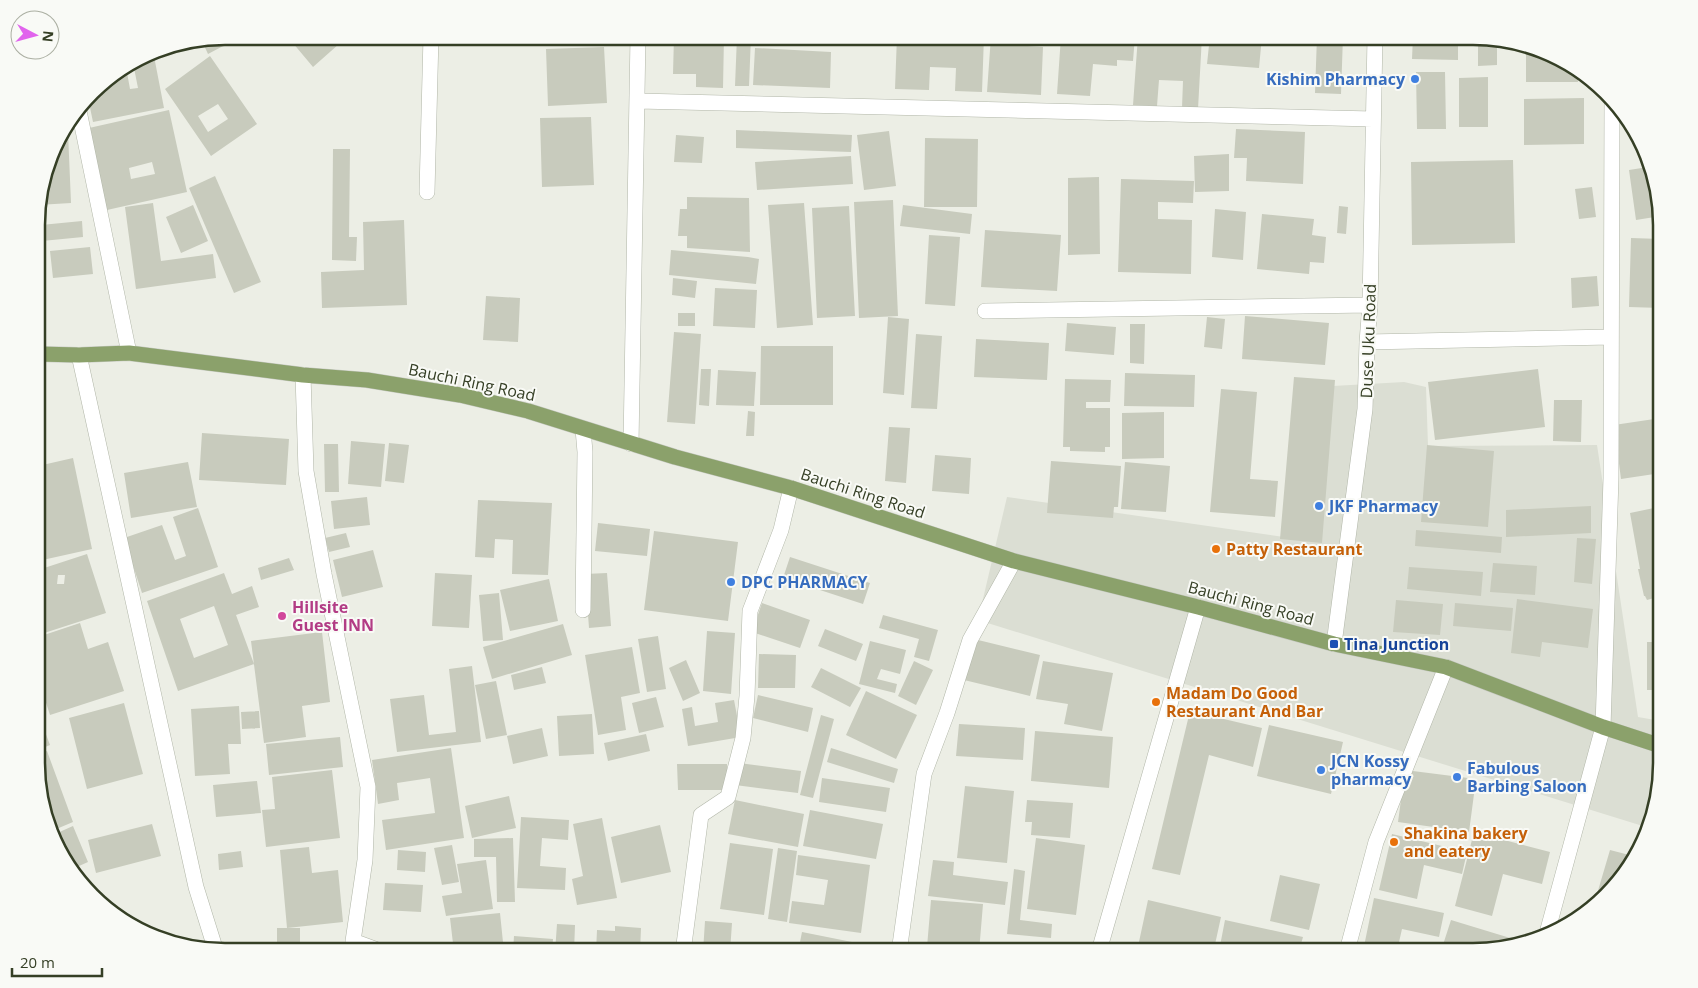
<svg xmlns="http://www.w3.org/2000/svg" width="1698" height="988" font-family="'Open Sans',sans-serif">
<style>
.built{fill:#dbded3}
.building{fill:#c8cbbd;fill-rule:evenodd}
.lines{fill:none;stroke-linecap:round;stroke-linejoin:round}
.minor-casing{stroke:#b1b6a8;stroke-width:16}
.major-casing{stroke:#c6c9c2;stroke-width:16}
.minor{stroke:#fff;stroke-width:15}
.major{stroke:#8ba16b;stroke-width:15}
.shop-dot{fill:#3f7fe0;stroke:#f9faf6;stroke-width:2}
.food-dot{fill:#e8710a;stroke:#f9faf6;stroke-width:2}
.hotel-dot{fill:#d1479c;stroke:#f9faf6;stroke-width:2}
.transit-dot{fill:#1a4fb4;stroke:#f9faf6;stroke-width:2}
.labels{text-anchor:middle;stroke-width:4;stroke-linejoin:round;paint-order:stroke}
.shop-label{font-size:16px;font-weight:bold;fill:#366cbe;stroke:#f9faf6;text-anchor:start}
.street-label{font-size:16px;fill:#353f25;stroke:#f9faf6}
.food-label{font-size:16px;font-weight:bold;fill:#c56008;stroke:#f9faf6;text-anchor:start}
.hotel-label{font-size:16px;font-weight:bold;fill:#b23c85;stroke:#f9faf6;text-anchor:start}
.transit-label{font-size:16px;font-weight:bold;fill:#164399;stroke:#f9faf6;text-anchor:start}
.rim{fill:none;stroke:#353f25;stroke-width:2.5}
</style>
<rect width="100%" height="100%" fill="#eceee5"/>
<path class="built" d="M1404 382 1426 387 1428 446 1597 445 1638 717 1661 721V775L1646 827 978 620 1007 497 1319 542 1333 386Z"/>
<path class="building" d="M225 36H242L208 54 202 41Z
M287 36H312L316 40 320 36H348L313 67Z
M550 36H605V42H550Z
M674 36H724L723 88 696 87V74H673Z
M737 36H751L749 86H735Z
M897 36H984L982 92 955 91 956 68 930 67 929 90 895 89Z
M991 36H1014V45L1043 47 1041 95 987 92Z
M1061 36H1135L1133 61 1117 60V66L1093 64 1090 96 1057 94Z
M1138 36H1202L1198 109 1182 108 1183 81 1159 80 1157 106 1133 105Z
M1210 36H1262L1259 68 1207 64Z
M1317 36H1343L1341 94 1315 93Z
M1413 36H1458V60L1412 59Z
M1478 37 1497 39V65L1478 66Z
M1526 44 1568 62 1577 69 1578 82H1526Z
M604 47 607 103 548 106 546 49Z
M755 48 831 52 830 88 753 85Z
M153 51 164 108 93 122 88 98 100 83 126 67 130 89 138 88 133 63Z
M210 56 257 124 211 156 165 89ZM218 104 228 119 208 132 198 116Z
M1416 72H1445L1446 129H1417Z
M1488 77V127H1459V78Z
M1584 98V144L1524 145V99Z
M169 110 187 192 107 210 89 128ZM152 162 155 174 131 179 129 168Z
M591 117 594 185 542 187 540 118Z
M1236 129 1305 132 1303 184 1246 181 1247 158H1234Z
M736 130 852 135 851 152 736 148Z
M889 131 896 186 864 190 857 135Z
M63 132H68L71 203 38 205V200L56 141Z
M676 135 704 137 702 163 674 162Z
M925 138 978 139 977 207H924Z
M333 149H350L349 237H357L356 261 332 260Z
M1229 154V191L1195 192 1194 156Z
M851 156 853 184 757 190 755 162Z
M1513 160 1515 243 1412 245 1411 162Z
M1648 167 1661 216 1636 220 1629 170Z
M215 176 261 282 234 293 189 188Z
M1099 177 1100 254 1068 255V178Z
M1121 179 1194 181 1193 203 1158 202V219L1192 220 1191 274 1118 272Z
M1592 187 1596 217 1579 219 1575 189Z
M687 197 749 198 750 252 687 248V236H678L680 209H687Z
M893 200 898 316 859 318 854 202Z
M153 203 161 261 213 254 216 278 136 289 125 207Z
M804 203 813 325 777 328 768 205Z
M193 205 208 241 181 253 166 217Z
M903 205 972 214 970 234 900 226Z
M849 206 855 316 817 318 812 208Z
M1339 206 1348 207 1346 234 1337 233Z
M1215 209 1246 212 1243 260 1212 257Z
M1262 214 1314 219 1312 235 1326 237 1324 263 1310 262 1309 274 1257 269Z
M404 220 407 305 322 308 321 272 364 270 363 222Z
M82 221 83 237 42 241 41 225Z
M985 230 1061 235 1057 291 981 287Z
M929 235 960 237 955 306 925 304Z
M1631 238 1661 239V308L1629 307Z
M90 247 93 274 53 278 50 251Z
M671 250 748 257 759 259 756 284 669 275Z
M1597 276 1599 306 1572 308 1571 278Z
M673 278 697 281 695 298 672 295Z
M715 288 757 290 755 328 713 326Z
M486 296 520 298 518 342 483 340Z
M678 313H695V326H678Z
M1245 316 1329 323 1325 365 1242 359Z
M888 317 909 319 904 395 883 393Z
M1207 317 1225 319 1222 349 1204 347Z
M1656 322 1661 323V407L1652 406Z
M1067 323 1116 327 1114 355 1065 351Z
M1130 324H1145L1144 364 1130 363Z
M674 332 701 334 695 424 667 422Z
M916 334 942 336 937 409 911 408Z
M976 339 1049 343 1047 380 974 377Z
M761 346H833V405H760Z
M701 369H711L709 406 699 405Z
M1538 369 1545 427 1435 440 1428 382Z
M718 370 756 372 754 406 716 405Z
M1125 373 1195 375 1194 407 1124 406Z
M1294 377 1335 380 1322 543 1280 539Z
M1065 379 1111 380 1110 402H1086V408H1110V447H1105V452L1070 451V447H1063Z
M1221 389 1257 392 1250 479 1278 481 1275 517 1210 512Z
M1554 400H1582L1581 442 1553 441Z
M748 411 755 412 754 436H746Z
M1164 412V458L1122 459V413Z
M1661 418V473L1621 479 1614 425Z
M889 427 910 428 906 483 885 481Z
M202 433 289 439 286 485 199 480Z
M351 441 385 444 381 487 348 484Z
M389 443 409 445 404 483 385 481Z
M324 444H338L339 492H325Z
M1427 445 1494 451 1488 527 1421 522Z
M935 455 971 458 969 494 932 491Z
M73 458 92 549 38 561V466Z
M1051 461 1121 466 1118 507H1114L1113 518 1047 513Z
M188 462 197 507 131 518 124 473Z
M1125 462 1170 466 1166 512 1121 509Z
M367 497 370 525 334 529 331 501Z
M478 500 552 503 548 575 512 574 513 540 495 539 494 558 475 557Z
M1591 506V533L1506 537V510Z
M198 508 218 567 142 593 124 538 162 525 175 560 186 556 173 517Z
M1654 508 1661 550V596L1647 600 1645 596H1644L1638 569H1640L1630 513Z
M598 523 650 529 647 556 595 551Z
M1416 530 1502 537 1501 553 1415 546Z
M654 531 738 542 728 621 644 610Z
M346 533 350 547 329 552 325 538Z
M1577 538 1596 539 1592 584 1574 582Z
M373 550 383 587 342 597 333 560Z
M87 554 106 613 38 635V619H42V609H38V570ZM58 575H65L64 584H57Z
M790 557 870 583 863 604 783 578Z
M289 558 294 570 261 580 258 568Z
M1493 563 1537 566 1535 595 1490 592Z
M1409 567 1483 572 1481 596 1407 589Z
M224 573 232 594 252 586 259 607 236 615 254 664 178 691 147 601ZM214 606 228 645 194 658 180 619Z
M435 573 472 575 469 628 432 626Z
M607 573 611 626 589 628 585 574Z
M549 579 558 621 510 631 500 590Z
M499 593 503 640 483 641 479 595Z
M1517 599 1593 609 1588 648 1542 642 1540 657 1511 653Z
M1396 600 1443 604 1440 635 1393 632Z
M762 603 810 620 800 648 752 632Z
M1455 603 1513 608 1511 631 1453 626Z
M883 615 938 630 929 661 914 657 919 639 879 628Z
M80 623 88 649 108 642 124 691 50 715 38 678V637Z
M563 624 572 655 492 679 483 647Z
M825 629 863 644 856 661 818 646Z
M707 631 735 633 731 694 703 691Z
M322 632 330 702 302 706 306 737 264 743 251 641Z
M658 636 666 689 647 692 638 639Z
M974 639 1040 655 1030 696 964 680Z
M870 641 906 650 900 674 881 669 877 679 897 684 895 693 859 684Z
M1647 642H1661V690H1647Z
M632 647 640 693 621 697 626 730 598 735 585 655Z
M759 654 796 655 795 688H758Z
M686 660 700 693 683 701 669 668Z
M914 661 933 670 916 705 898 696Z
M1043 661 1113 673 1102 731 1064 724 1068 704 1036 699Z
M472 666 481 742 397 752 390 699 424 695 429 735 456 732 449 669Z
M542 667 546 683 514 690 511 675Z
M821 668 861 688 850 707 811 687Z
M496 681 507 735 486 739 475 685Z
M866 691 917 715 896 759 846 735Z
M758 695 813 708 808 732 753 718Z
M656 697 664 727 639 733 632 703Z
M734 700 741 737 688 746 682 709 692 707 695 726 718 722 715 703Z
M124 703 143 774 87 789 69 718Z
M239 706 241 744H228L230 774 195 776 191 709Z
M259 711 260 728 242 729 241 712Z
M1190 711 1262 728 1253 767 1209 755 1180 875 1152 869Z
M38 713 50 745 38 750Z
M592 714 594 754 559 756 557 716Z
M821 715 834 719 813 798 800 795Z
M959 724 1025 728 1023 760 956 756Z
M1269 725 1343 742 1331 794 1257 776Z
M542 728 548 756 513 764 507 736Z
M1035 731 1113 737 1109 788 1031 781Z
M646 734 650 751 608 761 604 743Z
M340 737 343 767 269 775 266 744Z
M451 748 464 838 386 850 382 820 435 813 430 778 397 783 399 800 378 804 372 760Z
M831 748 898 769 894 783 827 762Z
M47 751 73 822 54 830 38 788V754Z
M739 763 801 771 798 793 735 785Z
M677 764H727V790H678Z
M332 770 340 838 266 847 262 810 275 809 272 777Z
M1405 770 1476 779 1469 832 1398 822Z
M822 778 890 788 886 812 819 802Z
M257 781 261 813 216 817 213 785Z
M965 786 1014 791 1007 863 957 858Z
M509 796 516 828 472 838 465 806Z
M735 800 804 814 798 847 728 834Z
M1027 800 1073 803 1070 838 1031 835 1032 822H1025Z
M810 810 883 824 876 859 803 846Z
M521 817 569 820 568 840 542 838 540 866 566 868 565 890 517 888Z
M602 818 617 898 577 905 572 879 583 876 573 824Z
M152 824 161 856 96 873 88 840Z
M660 825 671 872 621 883 611 837Z
M73 826 88 862 70 870 55 834Z
M1474 832 1550 852 1542 884 1503 874 1492 916 1455 906Z
M1392 834 1467 852 1462 874 1424 865 1417 899 1379 890Z
M513 838 515 902H497L496 857H474V839Z
M1036 838 1085 845 1076 915 1027 909Z
M730 843 773 849 764 915 720 909Z
M452 845 459 882 442 885 434 848Z
M309 847 312 873 338 870 343 922 287 928 280 850Z
M778 848 797 851 787 922 768 919Z
M398 850 426 852 425 872 397 870Z
M1610 850 1637 857 1607 896 1597 894Z
M241 851 243 867 219 870 218 854Z
M798 855 870 865 861 933 789 923 792 901 824 905 828 880 796 875Z
M486 860 493 909 446 916 442 896 462 893 457 864Z
M933 860 954 862 953 875 1008 882 1005 905 928 896Z
M1014 869 1025 871 1020 920 1052 924 1051 938 1007 934Z
M1280 875 1320 884 1309 930 1270 921Z
M385 883 423 885 421 912 383 910Z
M1374 898 1444 913 1439 937 1402 929 1397 951H1363Z
M931 900 983 904 979 952 927 947Z
M1148 900 1221 917 1214 949 1183 942 1181 951H1137Z
M500 913 504 952H454L450 918Z
M1225 920 1303 937 1299 951H1219Z
M1451 920 1520 941 1485 951H1441Z
M705 921 732 923 730 952H703Z
M557 924 575 925 574 952H555Z
M615 926 641 928 640 952H596L597 930 615 931Z
M277 928H300V952H277Z
M802 932 857 943 855 952H798Z
M514 936 553 939 552 952H513Z
M1011 946 1048 950V951L1010 952Z"/>
<g class="lines">
<defs>
<path id="minor" d="M638 101 1373 119
M79 111 129 353
M427 192 431 36
M985 311 1370 305
M1367 342 1611 337
M79 355 196 887 216 951
M303 375 306 471 324 574 368 787 365 860 353 941 383 952
M583 429 585 452 583 610
M631 444 638 36
M1334 644 1365 409 1367 342 1370 305 1375 36
M1547 933 1603 727 1611 478 1612 98
M1099 951 1198 607
M1347 951 1376 842 1446 667
M683 952 701 815 728 797 743 738 747 696 750 611 781 530 791 488
M899 952 924 774 947 713 970 640 1014 561"/>
<path id="major" d="M38 354 79 355 129 353 303 375 367 380 460 395 528 411 675 457 791 488 1014 561 1198 607 1334 644 1446 667 1603 727 1661 746"/>
</defs>
<use href="#minor" class="minor-casing"/>
<use href="#major" class="major-casing"/>
<use href="#minor" class="minor"/>
<use href="#major" class="major"/>
</g>
<g class="shop-dot">
<circle cx="1415" cy="79" r="5"/>
<circle cx="1319" cy="506" r="5"/>
<circle cx="731" cy="582" r="5"/>
<circle cx="1321" cy="770" r="5"/>
<circle cx="1457" cy="777" r="5"/>
</g>
<g class="food-dot">
<circle cx="1216" cy="549" r="5"/>
<circle cx="1156" cy="702" r="5"/>
<circle cx="1394" cy="842" r="5"/>
</g>
<circle class="hotel-dot" cx="282" cy="616" r="5"/>
<rect class="transit-dot" x="1329" y="639" width="10" height="10" rx="2.5"/>
<g class="labels">
<g class="shop-label">
<text x="1405" y="85" text-anchor="end">Kishim Pharmacy</text>
<text x="1329" y="512">JKF Pharmacy</text>
<text x="741" y="588">DPC PHARMACY</text>
<text x="1331" y="767">JCN Kossy<tspan x="1331" dy="18">pharmacy</tspan></text>
<text x="1467" y="774">Fabulous<tspan x="1467" dy="18">Barbing Saloon</tspan></text>
</g>
<g class="street-label">
<text transform="translate(1368 341) rotate(-88)" y="6">Duse Uku Road</text>
<text transform="translate(472 382) rotate(12)" y="6">Bauchi Ring Road</text>
<text transform="translate(863 493) rotate(18)" y="6">Bauchi Ring Road</text>
<text transform="translate(1251 603) rotate(15)" y="6">Bauchi Ring Road</text>
</g>
<g class="food-label">
<text x="1226" y="555">Patty Restaurant</text>
<text x="1166" y="699">Madam Do Good<tspan x="1166" dy="18">Restaurant And Bar</tspan></text>
<text x="1404" y="839">Shakina bakery<tspan x="1404" dy="18">and eatery</tspan></text>
</g>
<g class="hotel-label">
<text x="292" y="613">Hillsite<tspan x="292" dy="18">Guest INN</tspan></text>
</g>
<g class="transit-label">
<text x="1344" y="650">Tina Junction</text>
</g>
</g>
<path d="M0 0H1698V988H0ZM225 45H1473A180 180 0 0 1 1653 225V763A180 180 0 0 1 1473 943H225A180 180 0 0 1 45 763V225A180 180 0 0 1 225 45Z" fill="#f9faf6" fill-rule="evenodd"/>
<path class="rim" d="M225 45H1473A180 180 0 0 1 1653 225V763A180 180 0 0 1 1473 943H225A180 180 0 0 1 45 763V225A180 180 0 0 1 225 45Z"/>
<g transform="translate(35 35) rotate(96)"><circle r="24" fill="#f9faf6" stroke="#abafa2"/>
<path d="M0-4L9 19L0 12L-9 19Z" fill="#e164ed"/>
<text y="-8" font-size="14" font-weight="bold" text-anchor="middle" fill="#353f25">N</text>
</g>
<path d="M12 968v8h90v-8" fill="none" stroke="#353f25" stroke-width="2.5"/>
<text x="20" y="968" font-size="15" fill="#353f25" stroke="#f9faf6" stroke-width="4" paint-order="stroke">20 m</text>
</svg>
